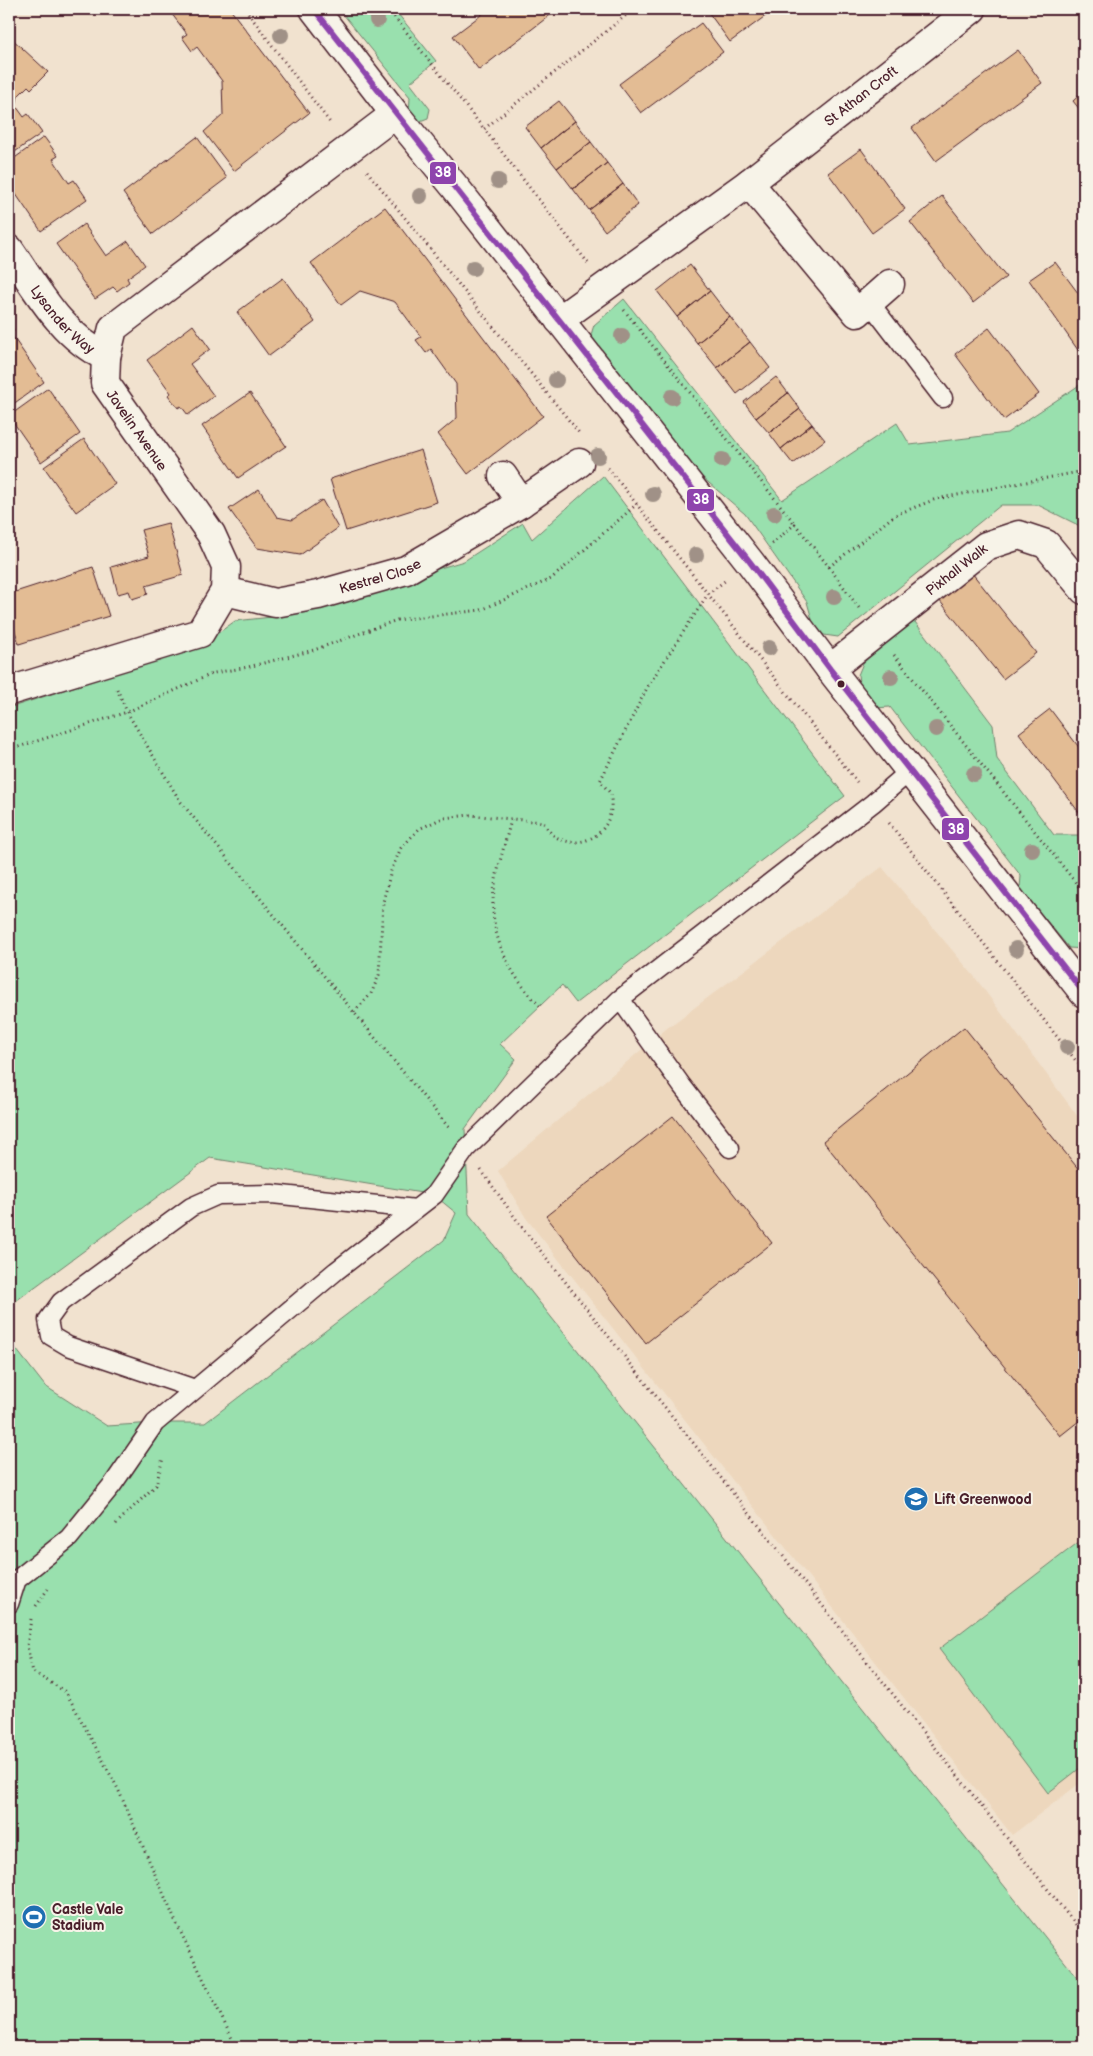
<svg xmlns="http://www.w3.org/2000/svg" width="1093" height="2056" font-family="'Balsamiq Sans',sans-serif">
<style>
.built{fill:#edd7bd}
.green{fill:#99e0ae;stroke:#72806c}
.building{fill:#e3bc94;stroke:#4a1f2b}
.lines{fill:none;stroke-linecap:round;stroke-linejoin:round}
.service-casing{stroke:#4a1f2b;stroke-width:21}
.minor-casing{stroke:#4a1f2b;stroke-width:31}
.tertiary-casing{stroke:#4a1f2b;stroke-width:31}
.path{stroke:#4a1f2b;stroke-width:3;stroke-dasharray:1 4;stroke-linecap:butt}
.service{stroke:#f7f3e8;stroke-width:18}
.minor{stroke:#f7f3e8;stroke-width:28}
.tertiary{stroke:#f7f3e8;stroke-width:28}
.bus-1-casing{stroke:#f7f3e8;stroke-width:10}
.bus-1{stroke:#8e44ad;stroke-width:6}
.tree{fill:#a09187}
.bus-dot{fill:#4a1f2b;stroke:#f7f3e8;stroke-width:2}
.labels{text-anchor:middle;stroke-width:4;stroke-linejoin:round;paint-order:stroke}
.street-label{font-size:14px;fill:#4a1f2b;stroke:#f7f3e8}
.poi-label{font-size:14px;font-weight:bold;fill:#4a1f2b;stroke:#f7f3e8;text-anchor:start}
.line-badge{stroke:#f7f3e8;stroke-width:2}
.badge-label{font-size:14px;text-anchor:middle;font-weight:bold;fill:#fff}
</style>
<rect width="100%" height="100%" fill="#f1e2cf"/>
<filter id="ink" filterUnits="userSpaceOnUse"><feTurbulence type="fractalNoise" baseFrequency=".02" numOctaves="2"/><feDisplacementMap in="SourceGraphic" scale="10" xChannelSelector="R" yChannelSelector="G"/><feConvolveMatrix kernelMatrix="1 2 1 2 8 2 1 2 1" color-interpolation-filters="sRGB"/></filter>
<g filter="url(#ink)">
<path class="built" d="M882 867 974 976 1084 1125V1780L1012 1835 526 1218 498 1171 666 1029Z"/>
<path class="green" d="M339 9H394L436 61 410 83 430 109 428 118 420 121 409 115 410 97Z
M624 299 782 500 897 423 910 445 1007 433 1084 382V522L1080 526 1038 505H1001L838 637 824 635 813 623 807 602 745 514 695 471 590 338 594 325Z
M603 476 845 796 576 1003 562 985 500 1044 516 1059 465 1129 469 1214 1084 1986V2047H9V1340L45 1386 107 1426 155 1423H205L444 1240 456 1213 434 1195 210 1158 9 1306V708L128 669 207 641 235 621 272 617 464 561 523 523 532 539Z
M912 618 993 725 997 759 1054 835H1084V949L1069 948 1020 888 1021 876 890 707 875 708 861 693 858 675 863 663Z
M1084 1538V1765L1048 1793 939 1649Z"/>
<path class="building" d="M168 9H230L309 113 234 171 204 132 223 115 222 81 197 47 192 51 182 37 187 34Z
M489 9H558L479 70 453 36Z
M706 9H775L730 42Z
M701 23 723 52 641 113 619 84Z
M9 36 48 72 31 89 28 86 18 96 16 106 24 117 28 114 42 133 9 156Z
M1018 50 1042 83 936 161 912 128Z
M1084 91V115L1073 101Z
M559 101 575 121 541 148 525 127Z
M575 121 591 142 557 168 541 148Z
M44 137 58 156 53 159 69 183 74 180 87 199 41 231 9 184V162Z
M197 137 227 178 153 234 123 193Z
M591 142 607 163 573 189 557 168Z
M861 149 905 209 872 233 828 173Z
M607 163 623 184 589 210 573 189Z
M623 184 638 205 605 231 589 210Z
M942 196 1006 277 973 303 910 222Z
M385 207 543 416 468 474 438 434 457 418 456 384 431 349 426 353 416 340 421 337 395 302 360 291 341 305 311 263Z
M84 224 106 256 128 241 145 265 127 278 129 282 117 291 113 287 95 299 56 244Z
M1055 262 1084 301V350L1080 353 1029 280Z
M690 265 710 291 677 317 657 291Z
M283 278 315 322 269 356 237 312Z
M710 291 730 317 697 343 677 317Z
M730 317 750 342 717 368 697 343Z
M9 323 14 330 9 334Z
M193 325 210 349 190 364 214 396 188 415 181 406 178 408 168 395 171 393 147 360Z
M989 328 1039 394 1004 420 955 354Z
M13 337 44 382 9 407V340Z
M750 342 770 368 737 394 717 368Z
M776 377 788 393 756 418 744 402Z
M48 388 80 434 41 462 9 416Z
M250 393 286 446 238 478 202 426Z
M788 393 800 409 769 433 756 418Z
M800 409 812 424 781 449 769 433Z
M812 424 825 440 793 464 781 449Z
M84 439 115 484 76 512 44 467Z
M421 450 437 502 346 531 330 479Z
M259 489 277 517 292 520 322 500 338 528 300 555 257 548 229 509Z
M168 523 183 575 146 586 148 594 132 599 129 591 118 594 111 567 149 556 141 530Z
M93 567 109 616 19 644 9 611V594Z
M972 573 1036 653 1003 679 939 600Z
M1050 709 1084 754V819L1019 733Z
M964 1027 1084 1176V1417L1060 1436 823 1141Z
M673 1116 772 1243 646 1343 546 1216Z"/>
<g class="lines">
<defs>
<path id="service" d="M870 303 943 398
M620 999 682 1086 730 1148
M195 1389 68 1346 51 1336 48 1320 61 1302 191 1207 218 1195 272 1194 416 1209
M9 1586 69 1538 113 1484 155 1423 336 1271 434 1195 466 1149 620 999 873 803 910 771
M9 1604 17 1579"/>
<g id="minor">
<path d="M749 183 857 313 890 284"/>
<path id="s1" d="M9 249C36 288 61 336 106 357"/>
<path id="s2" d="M559 320 749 183 972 9"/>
<path d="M503 476 521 503"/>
<path id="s3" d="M225 591 275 603 318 595 406 570 521 503 579 463"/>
<path id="s4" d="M830 669 986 546 1019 535 1046 544 1084 590"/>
<path d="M9 691 200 633 225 591 226 567 211 534 105 383 106 357 113 328 395 114"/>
</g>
<path id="tertiary" d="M314 9 395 114 455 187 750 562 830 669 1084 993"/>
</defs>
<use href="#service" class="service-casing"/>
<use href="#minor" class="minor-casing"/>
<use href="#tertiary" class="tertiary-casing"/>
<path class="path" d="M245 9 331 124
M388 9 484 129
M367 171 580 434
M588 263 484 129 634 9
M624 310 795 524
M608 468 857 782
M772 544 795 524 829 567 859 608
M829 567 895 515 936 499 1084 471
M894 655 1084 893
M117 689 127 712 180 801 450 1129
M9 750 127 712 214 673 248 667 314 650 397 620 481 610 551 579 637 504
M511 820C505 844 495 875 493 900 491 940 512 978 540 1006
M889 823 1084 1071
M354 1012 371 994 379 975 383 902 391 871 401 848 419 829 443 818 470 815 543 822C546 826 549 831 552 834 571 850 602 841 609 817 612 811 611 801 611 794L600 781 648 686 708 594 726 580
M481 1170 521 1226 1084 1935
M116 1524 156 1485 163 1458
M36 1606 48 1589
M31 1619 27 1646 33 1672 66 1692 118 1789 174 1918 236 2047"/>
<use href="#service" class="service"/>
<use href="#minor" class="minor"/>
<use href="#tertiary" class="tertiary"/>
<defs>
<path id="bus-1" d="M314 9 750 562 830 669 1084 993"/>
</defs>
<use href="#bus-1" class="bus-1-casing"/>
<use href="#bus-1" class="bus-1"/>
</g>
<g class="tree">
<circle cx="377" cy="20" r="8"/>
<circle cx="281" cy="35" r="8"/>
<circle cx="498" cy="181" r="8"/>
<circle cx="420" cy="196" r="8"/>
<circle cx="473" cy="268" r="8"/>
<circle cx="622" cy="336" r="8"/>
<circle cx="556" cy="380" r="8"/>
<circle cx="672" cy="397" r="8"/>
<circle cx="598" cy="456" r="8"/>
<circle cx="722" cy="460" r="8"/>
<circle cx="653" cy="494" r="8"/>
<circle cx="774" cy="514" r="8"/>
<circle cx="696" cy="555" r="8"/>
<circle cx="834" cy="597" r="8"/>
<circle cx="769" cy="648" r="8"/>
<circle cx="891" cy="677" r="8"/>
<circle cx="936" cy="729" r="8"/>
<circle cx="974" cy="774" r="8"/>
<circle cx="1032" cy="850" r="8"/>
<circle cx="1016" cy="949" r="8"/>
<circle cx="1067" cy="1047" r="8"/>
</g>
</g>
<defs>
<symbol id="school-disc" viewBox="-11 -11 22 22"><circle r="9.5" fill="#1f6fb2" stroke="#f7f3e8"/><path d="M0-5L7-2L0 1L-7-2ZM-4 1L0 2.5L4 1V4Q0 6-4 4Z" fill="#fff"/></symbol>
<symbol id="stadium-disc" viewBox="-11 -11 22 22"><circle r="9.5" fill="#1f6fb2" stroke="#f7f3e8"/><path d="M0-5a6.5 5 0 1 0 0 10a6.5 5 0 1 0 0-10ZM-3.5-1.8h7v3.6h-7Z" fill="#fff"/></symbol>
</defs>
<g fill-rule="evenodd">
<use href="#school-disc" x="902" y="1485" width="28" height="28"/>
<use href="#stadium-disc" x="20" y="1903" width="28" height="28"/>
</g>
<circle class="bus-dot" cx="841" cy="684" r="4.5"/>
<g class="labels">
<g class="street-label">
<text dy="5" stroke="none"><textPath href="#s2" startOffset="376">St Athan Croft</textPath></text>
<text dy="5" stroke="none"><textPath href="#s1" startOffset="89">Lysander Way</textPath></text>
<text transform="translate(137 430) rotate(55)" y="5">Javelin Avenue</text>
<text dy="5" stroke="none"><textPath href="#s4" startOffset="161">Pixhall Walk</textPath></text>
<text dy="5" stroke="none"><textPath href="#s3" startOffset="160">Kestrel Close</textPath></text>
</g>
<g class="poi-label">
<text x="934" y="1504">Lift Greenwood</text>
<text x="52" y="1914">Castle Vale<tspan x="52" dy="16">Stadium</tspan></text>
</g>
</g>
<g class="line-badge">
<rect x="429" y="161" width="28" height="24" rx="5" fill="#8e44ad"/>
<rect x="686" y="488" width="29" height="24" rx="5" fill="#8e44ad"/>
<rect x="941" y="817" width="29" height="24" rx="5" fill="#8e44ad"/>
</g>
<g class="badge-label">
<text x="443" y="177">38</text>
<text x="701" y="504">38</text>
<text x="956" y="834">38</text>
</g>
<rect width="1093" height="2056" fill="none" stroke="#f7f3e8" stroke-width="30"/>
<rect x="15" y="15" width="1063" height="2026" fill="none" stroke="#4a1f2b" stroke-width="2" filter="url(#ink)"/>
</svg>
